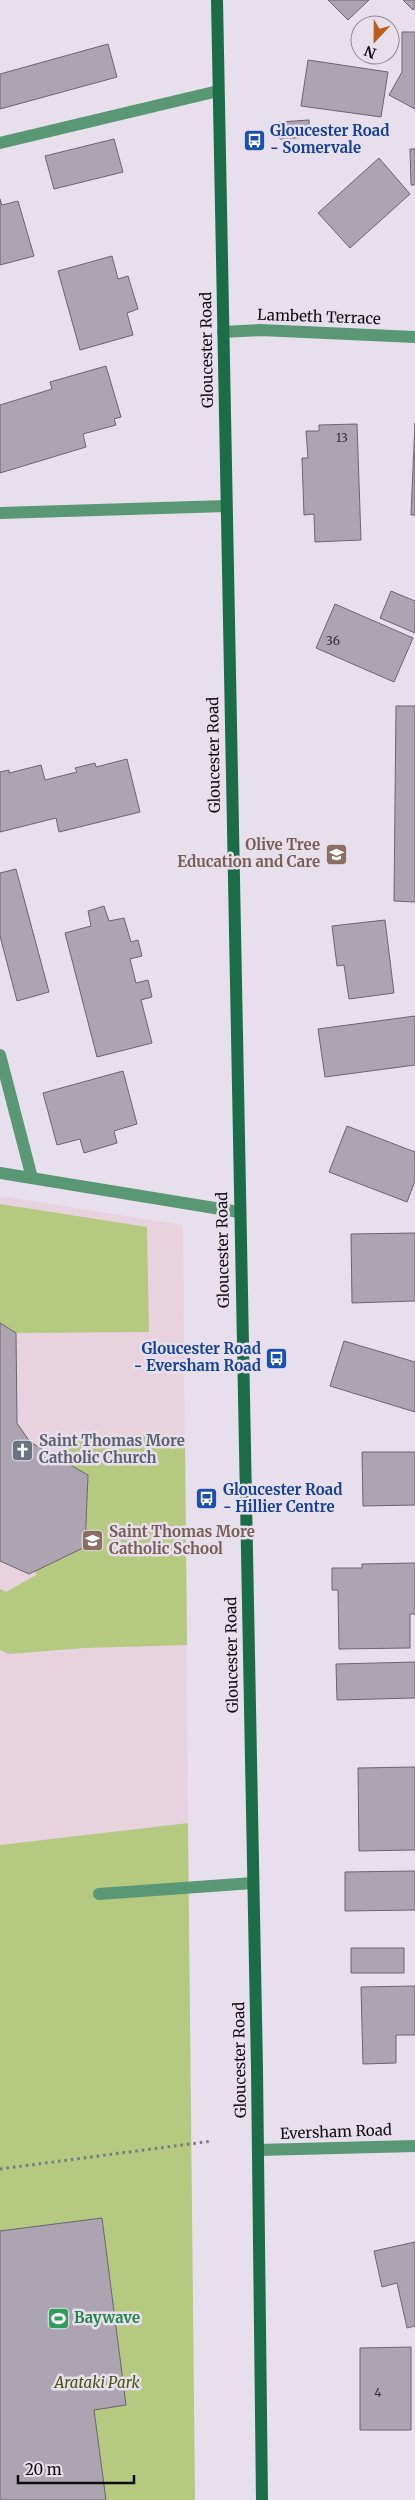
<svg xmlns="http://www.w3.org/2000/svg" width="415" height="2500" font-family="Merriweather,serif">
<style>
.education{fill:#e8d2de}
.green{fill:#b5c980}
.building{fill:#aca4b1;stroke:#6c6470}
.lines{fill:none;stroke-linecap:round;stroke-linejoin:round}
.path{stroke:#7e7881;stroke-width:3;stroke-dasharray:2.5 4;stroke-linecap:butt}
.lane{stroke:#5a9774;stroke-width:12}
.street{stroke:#5a9774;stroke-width:12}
.secondary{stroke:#1a6d46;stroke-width:12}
.labels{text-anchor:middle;stroke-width:5;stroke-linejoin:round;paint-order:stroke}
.number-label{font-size:12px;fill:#363239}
.transit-label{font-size:15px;font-weight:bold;fill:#164399;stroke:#e8dfed;text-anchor:start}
.street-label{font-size:15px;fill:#0f0c11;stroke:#e8dfed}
.education-label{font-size:15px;font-weight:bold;fill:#785e54;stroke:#e8dfed;text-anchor:end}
.worship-label{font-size:15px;font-weight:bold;fill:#5b616d;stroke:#e8dfed;text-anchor:start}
.leisure-label{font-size:15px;font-weight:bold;fill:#27864d;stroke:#e8dfed;text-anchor:start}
.park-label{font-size:15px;font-style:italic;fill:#475510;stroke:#e8dfed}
</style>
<rect width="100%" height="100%" fill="#e8dfed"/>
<path class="education" d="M0 1196 183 1225 188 1823 0 1845Z"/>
<path class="green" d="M0 1204 147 1227 149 1332 16 1333 0 1323Z
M91 1435 185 1436 187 1645 84 1648 9 1654 0 1650V1589L6 1592 36 1575 35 1571 85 1547 88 1475 60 1459 71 1443Z
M188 1823 195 2500H0V1845Z"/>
<path class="building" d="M328 0H369L348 20Z
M403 0H415V8L413 10Z
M402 32H415V109L389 95 402 72Z
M108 44 117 77 0 109V74Z
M308 60 388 72 381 117 301 106Z
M309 120 310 137 280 139 279 122Z
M114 139 123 172 54 189 45 156Z
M410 149H415V185H411Z
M379 158 410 194 350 248 318 213Z
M0 199 2 205 18 201 34 256 0 265Z
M112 256 118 279 128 276 138 309 127 313 133 335 80 350 58 271Z
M106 366 121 417 114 419 116 425 83 434 86 447 0 473V405L52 389 50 382Z
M415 423V515H411Z
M357 424 361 540 315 542 314 514 304 515 302 458H308L306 431H319V425Z
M391 591 415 601V633L380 618Z
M335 604 413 638 394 682 316 648Z
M396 706H415V902L394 901Z
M127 759 140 812 59 832 56 818 0 832V772L9 770V773L41 765 45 780 77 772 75 768 95 763 96 767Z
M16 869 49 992 17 1001 0 936V873Z
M104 906 109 921 124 918 131 942 138 940 142 956 130 959 136 983 148 980 152 997 141 1000 152 1043 97 1057 65 933 91 926 88 911Z
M385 920 394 993 349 999 344 965 337 966 332 926Z
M415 1016V1065L325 1077 318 1029Z
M123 1071 137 1124 114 1131 117 1143 84 1153 80 1139 57 1145 43 1093Z
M347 1126 415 1152V1181L407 1202 329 1172Z
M415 1233V1301L352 1303 351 1234Z
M0 1323 16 1333 17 1423 30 1442 88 1475 85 1547 29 1574 0 1561Z
M344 1341 415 1362V1412L330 1386Z
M362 1452H415V1505L363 1506Z
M415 1563V1614H410V1648L339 1649 338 1590H332V1568H362V1564Z
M415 1662V1698L337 1700 336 1664Z
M415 1767V1850L359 1851 358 1768Z
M415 1871V1910L345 1911V1872Z
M351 1948H404V1973H351Z
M415 1986V2035H396V2063L363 2064 361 1987Z
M102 2218 126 2405 94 2410 106 2500H0V2231Z
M415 2242V2326L407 2328 397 2283 382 2287 374 2251Z
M411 2347V2430H360V2348Z"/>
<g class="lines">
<path class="path" d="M0 2169 212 2141"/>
<path class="lane" d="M99 1894 253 1883"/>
<path class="street" d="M0 143 218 91
M223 332 260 330 415 337
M0 513 226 506
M0 1055 32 1178
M0 1173 239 1212
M258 2150 415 2146"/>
<path class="secondary" d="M217 0 257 2069 262 2500"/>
</g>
<defs>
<symbol id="bus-square" viewBox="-11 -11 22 22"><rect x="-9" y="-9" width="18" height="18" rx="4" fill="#1a4fb4" stroke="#e8dfed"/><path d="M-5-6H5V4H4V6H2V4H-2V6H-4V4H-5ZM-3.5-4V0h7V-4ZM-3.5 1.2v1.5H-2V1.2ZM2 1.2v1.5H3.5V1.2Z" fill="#fff"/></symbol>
<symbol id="school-square" viewBox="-11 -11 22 22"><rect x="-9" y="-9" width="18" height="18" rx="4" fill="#8d6e63" stroke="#e8dfed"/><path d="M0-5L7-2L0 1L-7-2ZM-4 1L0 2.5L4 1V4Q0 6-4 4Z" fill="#fff"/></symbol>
<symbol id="church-square" viewBox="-11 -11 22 22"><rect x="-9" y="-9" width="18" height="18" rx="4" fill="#6b7280" stroke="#e8dfed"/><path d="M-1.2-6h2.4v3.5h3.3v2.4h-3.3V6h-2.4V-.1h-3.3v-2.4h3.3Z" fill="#fff"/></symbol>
<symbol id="stadium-square" viewBox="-11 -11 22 22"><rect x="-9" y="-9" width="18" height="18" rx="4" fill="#2e9e5b" stroke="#e8dfed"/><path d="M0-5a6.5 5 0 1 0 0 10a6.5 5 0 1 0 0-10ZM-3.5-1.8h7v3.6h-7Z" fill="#fff"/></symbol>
</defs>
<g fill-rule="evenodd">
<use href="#bus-square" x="242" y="128" width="25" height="25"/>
<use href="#school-square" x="324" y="842" width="25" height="25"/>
<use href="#bus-square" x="264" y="1346" width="25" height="25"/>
<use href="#church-square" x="10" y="1438" width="25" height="25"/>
<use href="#bus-square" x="194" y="1486" width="25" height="25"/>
<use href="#school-square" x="80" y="1528" width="25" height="25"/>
<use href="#stadium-square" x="46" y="2306" width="25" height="25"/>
</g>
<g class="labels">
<g class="number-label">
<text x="342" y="442">13</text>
<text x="333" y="645">36</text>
<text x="378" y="2397">4</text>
</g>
<g class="transit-label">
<text x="270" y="136">Gloucester Road<tspan x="270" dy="17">- Somervale</tspan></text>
<text x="261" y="1354" text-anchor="end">Gloucester Road<tspan x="261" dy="17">- Eversham Road</tspan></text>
<text x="223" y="1495">Gloucester Road<tspan x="223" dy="17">- Hillier Centre</tspan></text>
</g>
<g class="street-label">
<text transform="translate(319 317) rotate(2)" y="5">Lambeth Terrace</text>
<text transform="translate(207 350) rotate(-91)" y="5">Gloucester Road</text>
<text transform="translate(214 755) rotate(-91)" y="5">Gloucester Road</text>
<text transform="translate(223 1250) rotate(-91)" y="5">Gloucester Road</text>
<text transform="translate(232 1655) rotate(-91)" y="5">Gloucester Road</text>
<text transform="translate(240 2060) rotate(-91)" y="5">Gloucester Road</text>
<text transform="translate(336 2132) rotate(-2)" y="5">Eversham Road</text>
</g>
<g class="education-label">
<text x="320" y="850">Olive Tree<tspan x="320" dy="17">Education and Care</tspan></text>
<text x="109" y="1537" text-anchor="start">Saint Thomas More<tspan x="109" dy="17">Catholic School</tspan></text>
</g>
<g class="worship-label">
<text x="39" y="1446">Saint Thomas More<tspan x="39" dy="17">Catholic Church</tspan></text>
</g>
<g class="leisure-label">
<text x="74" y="2323">Baywave</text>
</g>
<g class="park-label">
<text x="97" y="2388">Arataki Park</text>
</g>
</g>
<g transform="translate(375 40) rotate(202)"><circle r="24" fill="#e8dfed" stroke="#918b95"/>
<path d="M0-4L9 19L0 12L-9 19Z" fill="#bc5b1a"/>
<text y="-8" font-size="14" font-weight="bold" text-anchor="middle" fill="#0f0c11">N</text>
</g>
<path d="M18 2475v8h116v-8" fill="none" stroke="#0f0c11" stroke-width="2.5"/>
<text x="25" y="2475" font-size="15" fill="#0f0c11" stroke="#e8dfed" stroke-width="4" paint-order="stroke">20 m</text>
</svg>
